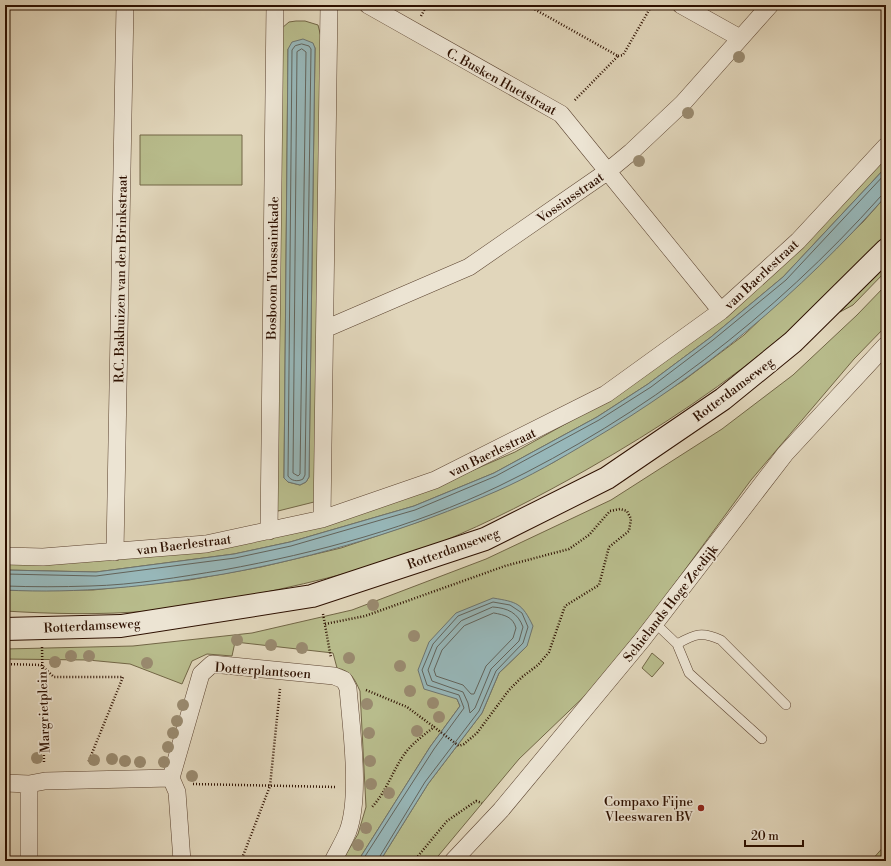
<svg xmlns="http://www.w3.org/2000/svg" width="891" height="866" font-family="'Libre Bodoni',serif">
<style>
.green{fill:#b8bc8c;stroke:#726646;fill-rule:evenodd}
.water{fill:#97b7b9;stroke:#6d746f}
.lines{fill:none;stroke-linecap:round;stroke-linejoin:round}
.shore{stroke:#62645c;stroke-width:1}
.lane-casing{stroke:#5a422f;stroke-width:10}
.street-casing{stroke:#5a422f;stroke-width:18}
.secondary-casing{stroke:#2d1000;stroke-width:24}
.path{stroke:#2d1000;stroke-width:2.5;stroke-dasharray:1 2;stroke-linecap:butt}
.lane{stroke:#ece4d3;stroke-width:9}
.street{stroke:#ece4d3;stroke-width:17}
.secondary{stroke:#ece4d3;stroke-width:22}
.tree{fill:#998a6f}
.poi-dot{fill:#8f2418;stroke:#ece4d3;stroke-width:1.5}
.labels{text-anchor:middle;stroke-width:3.5;stroke-linejoin:round;paint-order:stroke}
.street-label{font-size:13px;fill:#2d1000;stroke:#ece4d3}
.poi-label{font-size:13px;fill:#2d1000;stroke:#ece4d3;text-anchor:end}
</style>
<rect width="100%" height="100%" fill="#e1d6bb"/>
<filter id="stains"><feTurbulence type="fractalNoise" baseFrequency=".005" numOctaves="4"/><feColorMatrix values="0 0 0 0 .2 0 0 0 0 .09 0 0 0 0 .02 0 0 0 .5 -.17"/></filter>
<radialGradient id="worn" r=".72"><stop offset=".6" stop-color="#630" stop-opacity="0"/><stop offset="1" stop-color="#630" stop-opacity=".3"/></radialGradient>
<path class="green" d="M296 21H305L318 25 322 41 318 501 278 511 274 504 282 28 289 22ZM312 43 315 48 309 477 306 482 300 485 288 482 284 478 288 49Z
M140 135H242V185H140Z
M886 156V167L783 277 711 337 648 384 597 417 494 473 414 506 290 542 234 554 96 572 5 570V559L160 555 448 481 515 452 605 402Z
M886 196V234C855 267 825 300 791 329 728 383 658 429 586 470 538 497 490 522 439 543 381 566 319 581 257 594 222 601 185 608 149 611 101 615 53 614 5 611V590H93L189 580 261 567 341 548 424 520 498 490 554 462 683 381 744 335 863 222Z
M886 265V271L853 305 840 312Z
M886 285V326L854 359 751 480 659 605 593 688 519 759 434 861H380L428 784 482 713 499 673 527 646 457 699 460 706 430 747 358 861H342L358 834 366 807 360 691C354 678 351 671 337 668L333 653 235 642 232 656 207 654 192 661 182 684 130 664 88 660 5 659V649L133 646 252 633 352 610 486 559 611 500 722 429 793 375 857 315Z
M652 653 664 663 652 677 642 668Z
M886 844V861H871Z"/>
<path class="water" d="M303 39 313 43 315 48 309 477 306 482 300 485 288 482 284 478 288 49 292 42Z
M886 167V196C800 293 701 376 590 441 560 459 529 477 497 491 410 529 318 557 224 574 152 586 78 594 5 590V570L96 572 234 554 290 542 414 506 494 473 597 417 648 384 711 337 783 277Z
M493 598C517 602 522 603 533 626L527 646 499 673 482 713 428 784 380 861H358L430 747 460 706 457 699 424 689 418 670 429 642 456 613Z"/>
<g class="lines">
<path class="shore" d="M302 44 309 46 311 49 305 475 303 479C298 482 291 481 288 476L292 50 295 46Z
M302 49 306 52 300 474 298 476 293 473 297 52Z
M5 574 96 576 235 558 291 546 415 510 496 476 599 420 651 387 713 340 786 280 886 173
M5 586C33 587 61 587 90 586 134 585 180 577 223 570 317 553 413 527 499 486 644 416 774 316 881 196L886 194
M493 607C508 608 518 613 523 627L519 641 491 669 475 708 470 713 468 703 463 692 432 681 428 670 437 647 461 621Z
M494 613C505 615 513 617 516 628L513 638 486 666 474 694H471L463 685 436 676 434 670 442 650 464 626Z
M362 861 434 749 464 708 459 695 427 685 422 670 433 644 458 616 493 602 510 605 522 613 528 627 523 643 496 671 479 711 425 782 377 861"/>
<defs>
<path id="lane" d="M655 623 677 644 689 673 762 739
M677 644C695 634 702 631 721 640L786 705"/>
<path id="street" d="M368 5 561 114 721 311
M681 5 740 38
M325 329 469 267 608 171 631 152 683 103 770 5
M322 519 329 5
M269 531 275 5
M115 552 125 5
M5 556 43 557 206 544 322 519 435 480 606 394 721 311 798 241 886 146
M171 778 201 674 212 664 334 676 344 680 348 688C351 726 361 796 348 831 344 841 338 851 333 861
M171 778 177 792 182 861
M5 783 29 784V861
M29 784 45 781 171 778
M453 861 501 810 642 640 785 454 886 345"/>
<path id="secondary" d="M5 629 121 626 312 596 485 539 607 478 723 399 793 342 886 250"/>
</defs>
<use href="#lane" class="lane-casing"/>
<use href="#street" class="street-casing"/>
<use href="#secondary" class="secondary-casing"/>
<path class="path" d="M527 5 618 56 574 101
M421 16 427 5
M618 56 623 55 652 5
M323 614 331 658
M325 624 365 616 505 566 569 549 589 535 610 511 620 509 627 511 631 519 629 531 609 547 599 585 565 606 549 652 538 665 522 677 509 690 477 733 464 744 459 746 434 727C424 735 414 742 406 752 393 769 387 791 372 807
M42 647 44 764
M5 664 41 665 54 677H123L88 763
M366 690 407 707 434 727
M193 784 336 787
M241 861 270 786 280 689
M414 861 447 821 476 801 482 803"/>
<use href="#lane" class="lane"/>
<use href="#street" class="street"/>
<use href="#secondary" class="secondary"/>
</g>
<g class="tree">
<circle cx="739" cy="57" r="6"/>
<circle cx="688" cy="113" r="6"/>
<circle cx="639" cy="161" r="6"/>
<circle cx="373" cy="605" r="6"/>
<circle cx="414" cy="636" r="6"/>
<circle cx="237" cy="640" r="6"/>
<circle cx="271" cy="645" r="6"/>
<circle cx="302" cy="648" r="6"/>
<circle cx="71" cy="656" r="6"/>
<circle cx="89" cy="656" r="6"/>
<circle cx="349" cy="658" r="6"/>
<circle cx="55" cy="662" r="6"/>
<circle cx="147" cy="663" r="6"/>
<circle cx="400" cy="666" r="6"/>
<circle cx="410" cy="691" r="6"/>
<circle cx="433" cy="703" r="6"/>
<circle cx="367" cy="704" r="6"/>
<circle cx="183" cy="705" r="6"/>
<circle cx="439" cy="717" r="6"/>
<circle cx="177" cy="721" r="6"/>
<circle cx="417" cy="731" r="6"/>
<circle cx="173" cy="733" r="6"/>
<circle cx="369" cy="733" r="6"/>
<circle cx="168" cy="747" r="6"/>
<circle cx="37" cy="758" r="6"/>
<circle cx="112" cy="759" r="6"/>
<circle cx="94" cy="760" r="6"/>
<circle cx="125" cy="761" r="6"/>
<circle cx="370" cy="761" r="6"/>
<circle cx="140" cy="762" r="6"/>
<circle cx="164" cy="762" r="6"/>
<circle cx="192" cy="776" r="6"/>
<circle cx="371" cy="784" r="6"/>
<circle cx="389" cy="793" r="6"/>
<circle cx="366" cy="828" r="6"/>
<circle cx="358" cy="845" r="6"/>
</g>
<circle class="poi-dot" cx="701" cy="808" r="4"/>
<g class="labels">
<g class="street-label">
<text transform="translate(502 81) rotate(29)" y="5">C. Busken Huetstraat</text>
<text transform="translate(570 197) rotate(-35)" y="5">Vossiusstraat</text>
<text transform="translate(272 268) rotate(-89)" y="5">Bosboom Toussaintkade</text>
<text transform="translate(761 274) rotate(-43)" y="5">van Baerlestraat</text>
<text transform="translate(120 279) rotate(-89)" y="5">R.C. Bakhuizen van den Brinkstraat</text>
<text transform="translate(733 389) rotate(-37)" y="5">Rotterdamseweg</text>
<text transform="translate(492 452) rotate(-26)" y="5">van Baerlestraat</text>
<text transform="translate(184 544) rotate(-7)" y="5">van Baerlestraat</text>
<text transform="translate(453 548) rotate(-20)" y="5">Rotterdamseweg</text>
<text transform="translate(670 603) rotate(-52)" y="5">Schielands Hoge Zeedijk</text>
<text transform="translate(92 625) rotate(-3)" y="5">Rotterdamseweg</text>
<text transform="translate(263 670) rotate(4)" y="5">Dotterplantsoen</text>
<text transform="translate(43 712) rotate(-92)" y="5">Margrietplein</text>
</g>
<g class="poi-label">
<text x="693" y="806">Compaxo Fijne<tspan x="693" dy="15">Vleeswaren BV</tspan></text>
</g>
</g>
<rect width="891" height="866" fill="none" stroke="#e1d6bb" stroke-width="20"/>
<rect x="6" y="6" width="879" height="854" fill="none" stroke="#2d1000" stroke-width="2"/>
<rect x="10" y="10" width="871" height="846" fill="none" stroke="#2d1000"/>
<path d="M745 840v6h58v-6" fill="none" stroke="#2d1000" stroke-width="2"/>
<text x="751" y="840" font-size="12" fill="#2d1000" stroke="#ece4d3" stroke-width="3" paint-order="stroke">20 m</text>
<rect width="100%" height="100%" filter="url(#stains)"/>
<rect width="100%" height="100%" fill="url(#worn)"/>
</svg>
